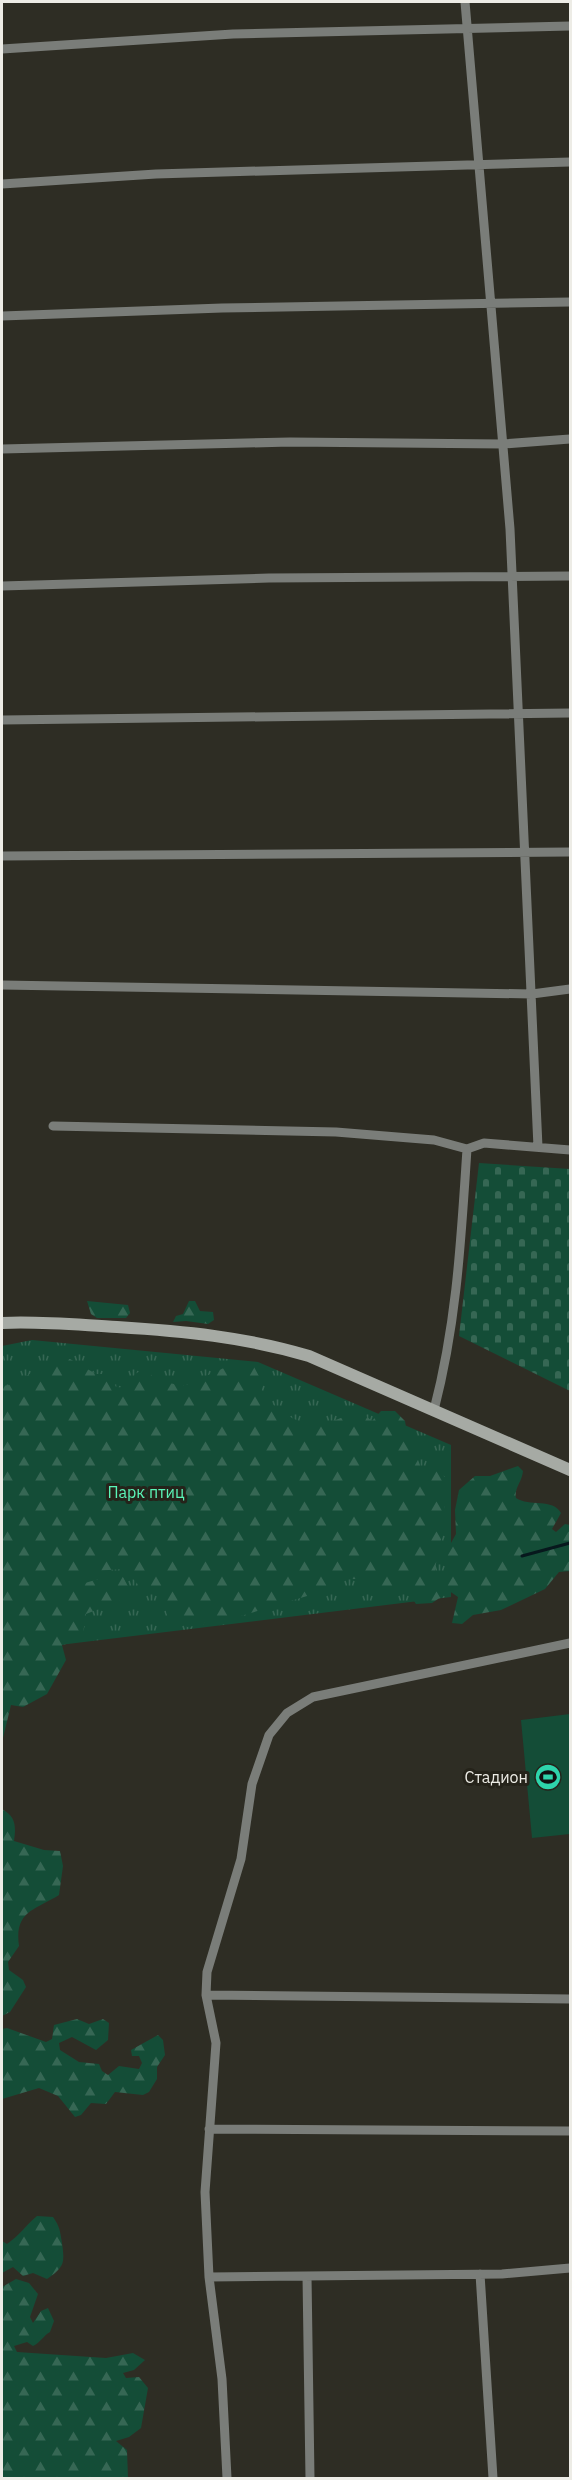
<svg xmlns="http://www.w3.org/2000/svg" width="572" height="2480" font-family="'IBM Plex Sans',sans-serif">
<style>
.grass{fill:url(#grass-tufts)}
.forest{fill:url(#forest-firs)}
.cemetery{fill:url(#cemetery-stones)}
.garden{fill:#144d37}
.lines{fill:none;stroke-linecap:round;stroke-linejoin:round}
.stream{stroke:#07181d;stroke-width:3}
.street{stroke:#7a7d79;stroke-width:9}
.secondary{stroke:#a6aaa4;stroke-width:12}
.labels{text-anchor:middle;stroke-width:6;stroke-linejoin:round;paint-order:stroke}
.park-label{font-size:16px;fill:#5af5b8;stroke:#25231a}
.poi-label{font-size:16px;fill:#edece6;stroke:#25231a;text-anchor:end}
</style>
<defs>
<pattern id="grass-tufts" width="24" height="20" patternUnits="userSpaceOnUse" patternTransform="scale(1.5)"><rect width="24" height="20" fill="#144d37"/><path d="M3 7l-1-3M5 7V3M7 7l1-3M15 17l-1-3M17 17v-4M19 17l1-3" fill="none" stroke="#366754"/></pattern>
<pattern id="forest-firs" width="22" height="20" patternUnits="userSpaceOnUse" patternTransform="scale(1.5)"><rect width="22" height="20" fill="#144d37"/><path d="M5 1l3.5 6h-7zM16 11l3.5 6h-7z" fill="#366754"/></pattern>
<pattern id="cemetery-stones" width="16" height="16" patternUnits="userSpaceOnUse" patternTransform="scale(1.5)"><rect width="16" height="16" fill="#144d37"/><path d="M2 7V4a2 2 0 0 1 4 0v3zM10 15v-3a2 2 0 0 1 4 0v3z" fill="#366754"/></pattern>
</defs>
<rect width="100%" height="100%" fill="#2e2d24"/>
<path class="grass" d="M32 1340 258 1362 451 1445V1597L2 1652V1346Z"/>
<path class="forest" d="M87 1301 128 1305 130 1313 126 1318H97L91 1314Z
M189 1301H195L200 1311 213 1312 214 1320 208 1324 186 1321 173 1322 176 1316 183 1314Z
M70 1359 96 1374H110L116 1387 129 1388 135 1374 147 1367 154 1380 184 1386 226 1367 240 1365 254 1367 261 1380 262 1394C279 1412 302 1430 329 1422 340 1419 349 1414 361 1412L372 1421 381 1411H395L405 1421 406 1427 396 1436 411 1441 421 1468 434 1467 449 1481 444 1511 446 1524 438 1549 435 1571 444 1595 432 1603 416 1604 408 1592 383 1587 372 1579H344L317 1593 241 1616 227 1623 207 1618 203 1625 187 1627 180 1621H172L167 1615 163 1598 140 1587 125 1569 76 1572 74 1579 78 1585 116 1574 123 1577 131 1592 127 1598 86 1614 82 1640 62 1645 66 1660 47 1694 23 1707 11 1705 2 1742V1386L9 1385 56 1360Z
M518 1466 523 1471C522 1482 514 1488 516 1498 529 1507 553 1498 561 1513L552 1529 556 1532 565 1524 570 1525V1571L559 1572 545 1589 501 1610 473 1615 462 1624 452 1623 458 1597 445 1588 446 1552 456 1534 455 1510 459 1490 475 1476H490Z
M2 1809C16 1817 16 1826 14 1841L44 1850 60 1851 63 1866 59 1895C35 1910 14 1911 19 1946L8 1962 9 1970 23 1980 26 1987 10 2012 2 2016Z
M77 2019 89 2024 103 2019 109 2023 108 2040 96 2050 72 2037 59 2043 60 2050 79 2062 99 2064 102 2071 108 2075 119 2066 139 2069 142 2063 139 2056H132L131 2050 158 2035 163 2040 165 2055 157 2067V2079L149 2092 143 2095 115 2092 106 2104 91 2103 81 2115 75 2117 58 2096 39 2088 2 2099V2029L7 2028 46 2042 52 2039 54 2025Z
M37 2216 53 2217C60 2227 60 2231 62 2243 65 2264 64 2267 47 2279L33 2273 23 2276 13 2267 2 2273V2241L7 2244C19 2236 26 2225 37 2216Z
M16 2279 29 2283 38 2294 30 2317 33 2323 41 2311 48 2308 54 2321 50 2332C43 2336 41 2342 33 2346L27 2342 14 2346 17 2352 106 2358 133 2353 145 2360 134 2370 123 2373 126 2378 139 2377 148 2388 141 2428 129 2437 116 2441 127 2450 128 2478H2V2287Z"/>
<path class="cemetery" d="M479 1163 570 1169V1391L459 1336Z"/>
<path class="garden" d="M570 1714V1834L532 1838 521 1720Z"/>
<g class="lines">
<path class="stream" d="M522 1556 570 1543"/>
<path class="street" d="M465 2 510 529 538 1147
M2 49 233 34 570 26
M2 184 156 174 570 162
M2 316 222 308 570 302
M2 449 290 442 503 444 570 439
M2 586 269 578 570 576
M2 720 570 713
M2 856 570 852
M2 985 532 994 570 989
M53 1126 336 1132 434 1140 467 1149 484 1143 570 1150
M434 1410C457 1322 461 1239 467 1149
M206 1995 570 1999
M209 2129 570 2131
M480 2274 493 2478
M307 2276 310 2478
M209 2277 502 2274 570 2268
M227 2478 222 2379 209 2277 205 2192 216 2043 206 1995 207 1972 241 1859 252 1784 269 1735 287 1713 313 1697 570 1643"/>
<path class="secondary" d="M2 1323C40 1321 79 1325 117 1327 183 1331 245 1337 309 1356L570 1470"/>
</g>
<defs>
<symbol id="stadium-disc" viewBox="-11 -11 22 22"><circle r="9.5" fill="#2ed4ab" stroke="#25231a"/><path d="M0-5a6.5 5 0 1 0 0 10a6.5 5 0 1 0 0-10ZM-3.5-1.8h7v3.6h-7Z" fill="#111"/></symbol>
</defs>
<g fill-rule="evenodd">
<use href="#stadium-disc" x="533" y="1762" width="30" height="30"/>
</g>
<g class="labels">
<g class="park-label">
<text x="146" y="1498">Парк птиц</text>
</g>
<g class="poi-label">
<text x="528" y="1783">Стадион</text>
</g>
</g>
<rect width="572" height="2480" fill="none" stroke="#edece6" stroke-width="6"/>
</svg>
